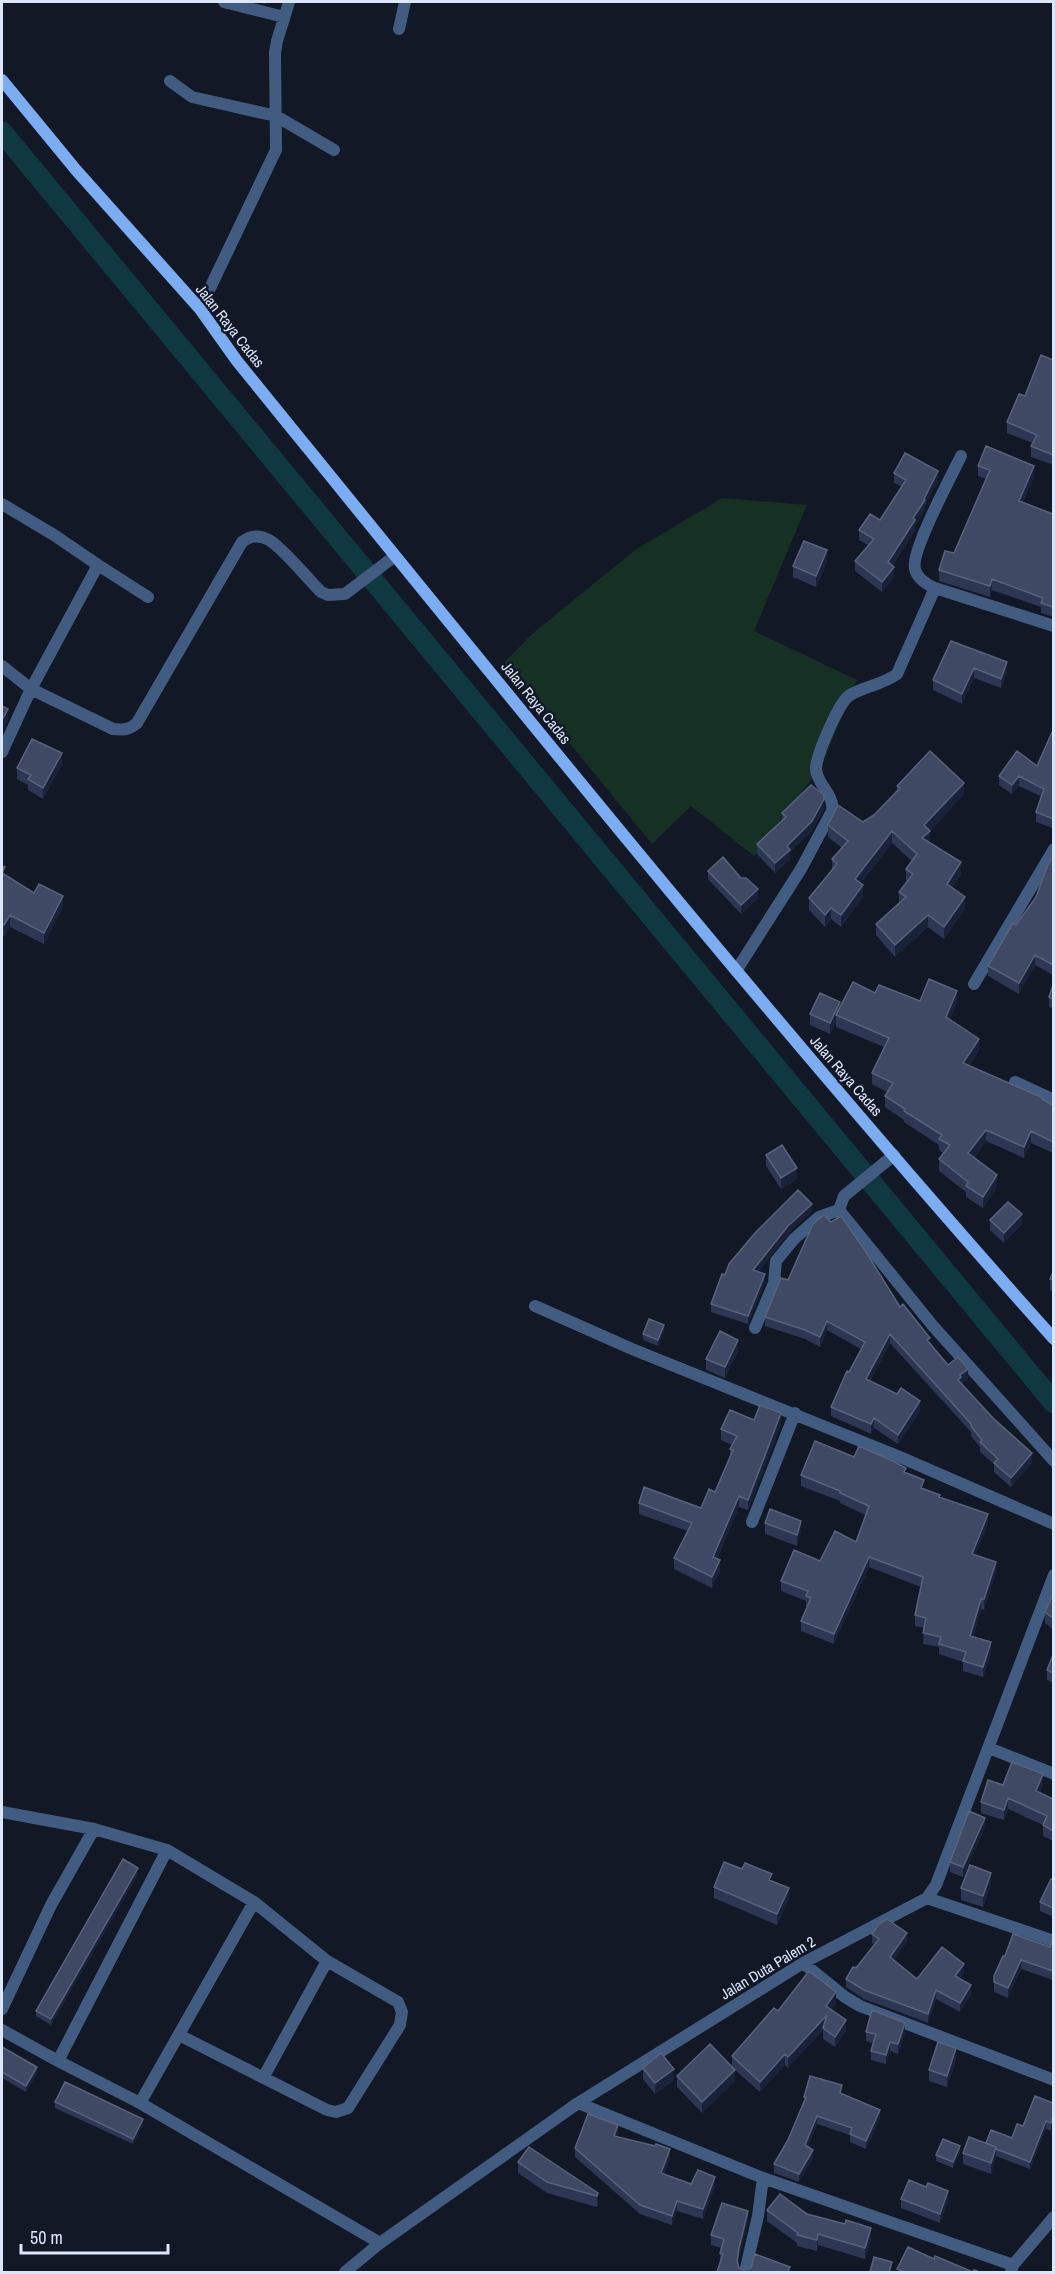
<svg xmlns="http://www.w3.org/2000/svg" width="1055" height="2274" font-family="'Archivo Narrow',sans-serif">
<style>
.green{fill:#163024}
.lines{fill:none;stroke-linecap:round;stroke-linejoin:round}
.canal{stroke:#103841;stroke-width:21}
.street{stroke:#425b80;stroke-width:12}
.secondary{stroke:#7cacf2;stroke-width:12}
.wall{fill:#2d3652}
.shaded-wall{fill:#1a2239}
.building{fill:#404964;stroke:#58627c;stroke-width:1.5}
.labels{text-anchor:middle;stroke-width:5;stroke-linejoin:round;paint-order:stroke}
.street-label{font-size:15px;fill:#dbe6fb;stroke:#121826}
</style>
<rect width="100%" height="100%" fill="#121826"/>
<path class="green" d="M722 498 807 505 754 631 857 680 822 765 754 856 691 806 652 844 504 663 532 634 635 550Z"/>
<g class="lines">
<path class="canal" d="M2 132 1054 1403"/>
<path class="street" d="M224 2 284 17
M399 29 405 2
M170 81 192 97 276 116 334 150
M200 309 276 150 275 53 277 41 289 2
M2 504 54 535 98 565 31 689 2 752
M98 565 148 597
M935 588C927 585 917 578 915 569 910 552 952 475 961 456
M2 666 31 689 113 729C124 730 129 730 137 723L242 542C251 535 260 535 269 540 283 548 308 579 321 592L328 595 345 594 395 556
M736 971 801 869 832 811C835 795 817 785 816 769 816 756 839 701 850 695 865 686 882 685 897 674L935 588 1054 626
M974 984 1054 849
M1015 1082 1054 1100
M839 1210 933 1326 1054 1461
M535 1306 632 1349 900 1457 1054 1524
M755 1328 774 1283 776 1261 794 1239 819 1217 839 1210 844 1196 894 1155
M752 1522 795 1413
M989 1748 1054 1774
M2 1812 94 1829 167 1850 254 1902 327 1961 398 2002 402 2012 400 2025 348 2108 336 2112 327 2110 179 2035
M927 1898 1054 1941
M254 1902 140 2103 380 2243
M803 1963 845 1997 860 2006 1054 2080
M2 2009 51 1905 94 1829
M2 2030 58 2061
M263 2078 327 1961
M140 2103 58 2061 167 1850
M578 2103 763 2178 1013 2265
M345 2272 380 2243 578 2103 803 1963 927 1898 936 1885 1054 1575
M745 2272 758 2216 763 2178
M1011 2272 1013 2265 1054 2217"/>
<path class="secondary" d="M2 80 76 170 200 309 237 361C505 691 771 1022 1054 1339"/>
</g>
<path class="wall" d="M256 2H267L266 4Z
M1053 360V465L1031 457V446L1033 443 1007 433V422L1025 396Z
M978 466 1034 477 1023 502 1053 514V617L1041 613V607L992 590 990 597 939 581V570L954 553 986 479 978 476Z
M894 473 938 481 925 505V509L915 525V530L893 565 894 577 882 592 855 571V561L868 545 859 540V530L880 520 902 487 894 483Z
M827 562 816 587 793 577V566Z
M951 641 1007 672 1001 688 974 678 962 704 933 690V680Z
M1053 730V828L1036 822V812L1042 797 1019 786 1012 794 999 785V776L1037 766Z
M62 764 43 799 28 790V785L17 779V768Z
M897 786 964 794 930 831V843L961 874 952 888 965 909 944 939 928 927 895 957 876 935V924L899 903V892L907 881 906 880V869L912 861 892 843 861 883 863 896 841 927 831 919 825 927 809 910V898L832 870V859L842 848 828 837V825L863 822 874 815 897 791Z
M824 809 812 831 790 852V859L775 873 757 854V844L782 821V813Z
M1053 856V975L1035 965 1019 994 988 976V966L1036 897Z
M2 866 5 875 34 893 63 907 44 944 10 927 4 936 2 935Z
M708 871 741 878 758 898 741 914 708 879Z
M1053 985V1009L1049 1007V997Z
M875 993 920 1001 957 1003 950 1019 979 1050 969 1066 1053 1105V1153L1031 1143 1024 1158 986 1141 974 1158 997 1186 983 1208 966 1197V1192L939 1171V1159L943 1153 939 1150V1145L904 1122V1120L885 1107V1096L887 1092 872 1084V1073L884 1047 836 1027V1022L830 1034 810 1025V1014L840 1008Z
M766 1155 797 1179 781 1189 766 1166Z
M812 1211 788 1234 758 1272 765 1282 748 1324 711 1312V1304L725 1275Z
M990 1220 1022 1224 1004 1243 990 1230Z
M1053 1272V1292L1050 1290V1279Z
M788 1280 900 1307 948 1365 968 1379 961 1384 1032 1463 1011 1487 994 1472V1464L980 1452V1447L971 1436V1432L890 1343 870 1381 920 1411 898 1444 874 1428 871 1434 831 1416V1407L861 1349 827 1330 820 1347 805 1339 765 1326V1317Z
M664 1330 658 1346 643 1340V1334Z
M738 1351 725 1378 706 1370V1359Z
M754 1420 781 1424 748 1510 739 1507 717 1559 720 1571 712 1588 674 1569V1558L687 1531 639 1514V1503L701 1508 715 1492 730 1456V1449L732 1445 721 1440V1429Z
M854 1457 906 1473 924 1489 988 1524 975 1555 996 1572 984 1610 981 1609 973 1637 991 1653 983 1677 963 1671V1662L939 1654V1647L923 1644 924 1628 915 1626V1615L921 1587 869 1567 834 1644 801 1631V1621L807 1607H806V1601L781 1591V1581L856 1542 865 1515 840 1503V1501L801 1486V1475Z
M765 1523 801 1532 797 1546 765 1534Z
M1053 1594V1629L1045 1623V1612Z
M1053 1655V1683L1047 1680V1670Z
M1003 1785H1043L1040 1792 1053 1799V1841L1043 1836V1825L1008 1809 1004 1820 981 1813V1802Z
M985 1828 963 1877 950 1872V1862Z
M138 1874 51 2025 36 2016V2011Z
M1053 1880V1917L1040 1911V1902Z
M772 1881 789 1899 777 1925 714 1898V1887Z
M991 1884 983 1907 961 1900V1888Z
M872 1934 907 1941 894 1960 917 1979 964 1973 959 1979 971 1994 960 2012 936 1999 928 2023 864 1999 846 1987V1979L856 1968 875 1945 872 1943Z
M1053 1939V1980L1021 1969 1008 1998 994 1992V1976L1003 1956 1050 1947Z
M836 2003 831 2010 846 2031 835 2047 823 2039V2030L788 2068 785 2065 760 2092 735 2070V2081L702 2113 677 2087V2076L732 2066V2056L778 2011Z
M866 2032H905L898 2054 890 2051 886 2064 871 2060V2051L873 2043 866 2041Z
M2 2047 37 2073 26 2092 2 2078Z
M956 2060 947 2087 929 2081V2070Z
M643 2068 674 2080 655 2094 643 2079Z
M842 2094 880 2118 866 2149 850 2142V2135L817 2124 808 2146 813 2158 799 2182 774 2173V2164L788 2140 804 2103V2097Z
M55 2102 143 2124 133 2144 55 2108Z
M1053 2103 1051 2131 1046 2129 1030 2169 996 2156 991 2174 963 2164V2153L986 2143 1012 2138 1023 2126Z
M618 2135 617 2137 655 2146 670 2158 664 2174 691 2184 715 2186 703 2219 677 2211 672 2225 640 2214 575 2157V2148Z
M960 2152 953 2168 936 2161V2155Z
M518 2162 598 2193V2204L597 2207 547 2193 518 2173Z
M901 2199 948 2200 940 2223 901 2208Z
M767 2210 807 2214 871 2239 865 2259 818 2245 817 2251 797 2246V2243L767 2221Z
M748 2221 739 2257 738 2264 739 2268 744 2270 790 2272H717L720 2263V2253L722 2248 711 2245V2235Z"/>
<path class="shaded-wall" d="M1034 466V477L1019 511V501Z
M938 471V481L925 505V509L915 525V530L888 572V562Z
M827 550V562L816 587V576Z
M894 567V577L882 592V582Z
M992 579V590L990 597V586Z
M1007 662V672L1001 688V679Z
M974 668V678L962 704V694Z
M8 709V720L2 732V720Z
M62 753V764L43 799V788Z
M1019 776V786L1012 794V785Z
M964 783V794L926 835 930 831V843L922 850V838L924 825Z
M824 799V809L812 831 790 852V859L775 873V863L787 846Z
M892 831V843L855 891V879Z
M961 862V874L947 896V884Z
M863 885V896L841 927V915Z
M758 889V898L741 914V905Z
M63 896V907L44 944V933Z
M965 897V909L944 939V927Z
M831 908V919L825 927V915Z
M10 915V927L4 936V925Z
M928 915V927L895 957V945Z
M1035 955V965L1019 994V983Z
M957 991V1003L946 1028V1017Z
M840 1002V1013L836 1015V1022L830 1034V1023Z
M979 1039V1050L963 1075V1063Z
M986 1130V1141L968 1165V1153Z
M1031 1131V1143L1024 1158V1147Z
M797 1168V1179L781 1189V1178Z
M997 1175V1186L983 1208V1197Z
M812 1204V1211L788 1234 753 1278V1270L788 1226Z
M1022 1214V1224L1004 1243V1233Z
M765 1274V1282L748 1324V1316Z
M827 1321V1330L820 1347V1337Z
M664 1325V1330L658 1346V1340Z
M890 1334V1343L866 1388V1379Z
M738 1340V1351L725 1378V1367Z
M968 1369V1379L961 1384 958 1380 960 1375Z
M920 1401V1411L898 1444V1435Z
M781 1413V1424L748 1510V1500Z
M874 1418V1428L871 1434V1424Z
M1032 1453V1463L1011 1487V1478Z
M739 1496V1507L713 1567V1557Z
M988 1514V1524L972 1564V1554Z
M801 1521V1532L797 1546V1535Z
M869 1557V1567L834 1644V1634Z
M720 1560V1571L712 1588V1577Z
M996 1562V1572L984 1610V1599Z
M981 1599V1609L970 1647V1636Z
M991 1642V1653L983 1677V1667Z
M1043 1774V1785L1036 1801V1791Z
M1008 1798V1809L1004 1820V1810Z
M985 1818V1828L963 1877V1867Z
M138 1868V1874L51 2025V2019Z
M991 1873V1884L983 1907V1896Z
M789 1888V1899L777 1925V1914Z
M907 1933V1941L890 1966V1957Z
M1021 1960V1969L1008 1998V1988Z
M964 1964V1973L955 1985V1976Z
M971 1985V1994L960 2012V2003Z
M936 1990V1999L928 2023V2014Z
M836 1992V2003L827 2015V2026L788 2068V2057Z
M846 2020V2031L835 2047V2037Z
M905 2023V2032L898 2054V2044Z
M890 2042V2051L886 2064V2055Z
M956 2048V2060L947 2087V2076Z
M785 2054V2065L760 2092V2082Z
M37 2067V2073L26 2092V2086Z
M674 2069V2080L655 2094V2083Z
M735 2070V2081L702 2113V2102Z
M880 2110V2118L866 2149V2141Z
M817 2116V2124L805 2153V2145Z
M1053 2116V2124L1051 2131V2123Z
M143 2119V2124L133 2144V2139Z
M1046 2121V2129L1030 2169V2162Z
M618 2125V2135L614 2146V2136Z
M960 2146V2152L953 2168V2162Z
M996 2147V2158L991 2174V2163Z
M670 2149V2158L661 2182V2173Z
M813 2150V2158L799 2182V2174Z
M715 2177V2186L703 2219V2209Z
M948 2191V2200L940 2223V2214Z
M598 2193V2204L597 2207V2196Z
M677 2201V2211L672 2225V2216Z
M748 2211V2221L739 2257 737 2271 739 2248Z
M871 2228V2239L865 2259V2248Z
M818 2234V2245L817 2251V2240Z
M892 2262V2272H889Z"/>
<path class="building" d="M1041 355 1053 360V455L1031 446 1037 435 1007 422 1019 394 1025 396Z
M986 446 1034 466 1019 501 1053 514V607L1041 603 1043 598 992 579 990 586 939 570 945 551 954 553 990 470 978 466Z
M905 453 938 471 924 499 925 500 913 518 915 520 888 562 894 567 882 582 855 561 874 539 859 530 870 514 880 520 906 480 894 473Z
M804 541 827 550 816 576 793 566Z
M951 641 1007 662 1001 679 974 668 962 694 933 680Z
M2 706 8 709 2 720Z
M1053 730V819L1036 812 1044 789 1019 776 1012 785 999 776 1017 751 1037 766Z
M32 739 62 753 43 788 28 779 31 775 17 768Z
M930 751 964 783 924 825 930 831 922 838 961 862 947 884 965 897 944 927 928 915 895 945 876 924 906 897 899 892 913 874 906 869 917 854 892 831 855 879 863 885 841 915 831 908 825 915 809 898 837 864 832 859 848 841 828 825 838 805 863 822 874 815 900 788 897 786Z
M811 785 824 795V799L812 821 787 846 790 850 775 863 757 844 786 817 782 813Z
M1053 856V965L1035 955 1019 983 988 966 1013 923 1016 925 1036 897 1047 867Z
M723 857 741 878H746L758 889 741 905 708 871Z
M2 866 5 867 2 873 34 893 39 884 63 896 44 933 10 915 4 925 2 924Z
M929 979 957 991 946 1017 979 1039 963 1063 1043 1098 1042 1099 1053 1105V1142L1031 1131 1024 1147 986 1130 968 1153 997 1175 983 1197 966 1186 968 1182 939 1159 950 1145 939 1139 942 1135 904 1111 905 1109 885 1096 893 1083 872 1073 889 1038 836 1015 853 982 875 993 879 985 920 1001Z
M1053 985V999L1049 997Z
M820 993 840 1002 830 1023 810 1014Z
M782 1145 797 1168 781 1178 766 1155Z
M798 1190 812 1204 788 1226 753 1270 765 1274 748 1316 711 1304 722 1274 725 1275 729 1264 755 1233Z
M1008 1202 1022 1214 1004 1233 990 1220Z
M824 1215 831 1222 841 1216 866 1252 900 1307 903 1304 930 1338 927 1340 948 1365 958 1357 968 1369 960 1375 961 1377 958 1380 993 1418 1032 1453 1011 1478 994 1463 998 1459 980 1442 982 1440 971 1426 972 1425 890 1334 866 1379 897 1394 901 1388 920 1401 898 1435 874 1418 871 1424 831 1407 847 1371 849 1372 865 1342 827 1321 820 1337 805 1330 765 1317 781 1278 788 1280 813 1224Z
M1053 1272V1280L1050 1279Z
M649 1319 664 1325 658 1340 643 1334Z
M720 1331 738 1340 725 1367 706 1359Z
M760 1405 781 1413 748 1500 739 1496 713 1557 720 1560 712 1577 674 1558 692 1523 639 1503 644 1487 701 1508 709 1489 715 1492 733 1450 730 1449 737 1436 721 1429 730 1410 754 1420Z
M815 1441 854 1457 859 1446 893 1461 906 1468 904 1472 924 1480 921 1488 940 1495 939 1497 988 1514 972 1554 996 1562 984 1599H981L970 1636 991 1642 983 1667 963 1661 966 1652 939 1644 941 1637 923 1633 926 1618 915 1615 923 1577 869 1557 834 1634 801 1621 811 1598 806 1596 808 1591 781 1581 794 1550 820 1561 835 1531 856 1542 869 1506 840 1493V1491L801 1475Z
M770 1509 801 1521 797 1535 765 1523Z
M1053 1594V1618L1045 1612Z
M1053 1655V1673L1047 1670Z
M1012 1762 1043 1774 1036 1791 1053 1799V1831L1043 1825 1047 1816 1008 1798 1004 1810 981 1802 988 1780 1003 1785Z
M969 1811 985 1818 963 1867 950 1862Z
M123 1859 138 1868 51 2019 36 2011Z
M724 1862 742 1869 745 1863 772 1874 769 1880 789 1888 777 1914 714 1887Z
M970 1865 991 1873 983 1896 961 1888Z
M1051 1879 1053 1880V1908L1040 1902Z
M887 1919 907 1933 890 1957 917 1979 942 1947 964 1964 955 1976 971 1985 960 2003 936 1990 928 2014 864 1990 846 1979 853 1967 856 1968 879 1939 872 1934 879 1924Z
M1013 1934 1050 1947 1053 1939V1971L1021 1960 1008 1988 994 1982V1976L1003 1956H1005Z
M809 1971 836 1992 826 2006 846 2020 835 2037 823 2028 827 2015 788 2057 785 2054 760 2082 732 2056 774 2008 778 2011Z
M872 2010 905 2023 898 2044 890 2042 886 2055 871 2051 876 2034 866 2032Z
M938 2042 956 2048 947 2076 929 2070Z
M710 2044 735 2070 702 2102 677 2076Z
M2 2047 37 2067 26 2086 2 2072Z
M661 2053 674 2069 655 2083 643 2068Z
M810 2076 842 2085 840 2093 880 2110 866 2141 850 2134 852 2128 817 2116 805 2145 813 2150 799 2174 774 2164 788 2140 806 2097H804Z
M65 2082 143 2119 133 2139 55 2102Z
M1035 2096 1053 2103V2116L1051 2123 1046 2121 1030 2162 996 2149V2147L986 2143 991 2130 1012 2138 1017 2124 1023 2126Z
M588 2114 618 2125 614 2136 655 2146 656 2144 670 2149 661 2173 691 2184 698 2170 715 2177 703 2209 677 2201 672 2216 640 2205 575 2148Z
M969 2137 996 2147 991 2163 963 2153Z
M943 2139 960 2146 953 2162 936 2155Z
M529 2147 598 2193 597 2196 547 2182 518 2162Z
M909 2180 926 2187 928 2183 948 2191 940 2214 901 2199Z
M780 2194 807 2214 845 2224 846 2220 871 2228 865 2248 818 2234 817 2240 797 2235 798 2233 767 2210Z
M722 2203 748 2211 739 2248 737 2261 739 2268 744 2270 751 2268 755 2254 790 2267 788 2272H717L723 2254 720 2253 724 2239 711 2235Z
M908 2247 934 2259 935 2256 973 2272 974 2270 980 2272H905L897 2269Z
M874 2257 892 2262 889 2272H870Z"/>
<g class="labels">
<g class="street-label">
<text transform="translate(230 326) rotate(52)" y="5">Jalan Raya Cadas</text>
<text transform="translate(536 703) rotate(51)" y="5">Jalan Raya Cadas</text>
<text transform="translate(846 1076) rotate(49)" y="5">Jalan Raya Cadas</text>
<text transform="translate(768 1968) rotate(-31)" y="5">Jalan Duta Palem 2</text>
</g>
</g>
<rect width="1055" height="2274" fill="none" stroke="#dbe6fb" stroke-width="6"/>
<path d="M21 2244v9h147v-9" fill="none" stroke="#dbe6fb" stroke-width="3"/>
<text x="30" y="2244" font-size="18" fill="#dbe6fb" stroke="#121826" stroke-width="4.5" paint-order="stroke">50 m</text>
</svg>
